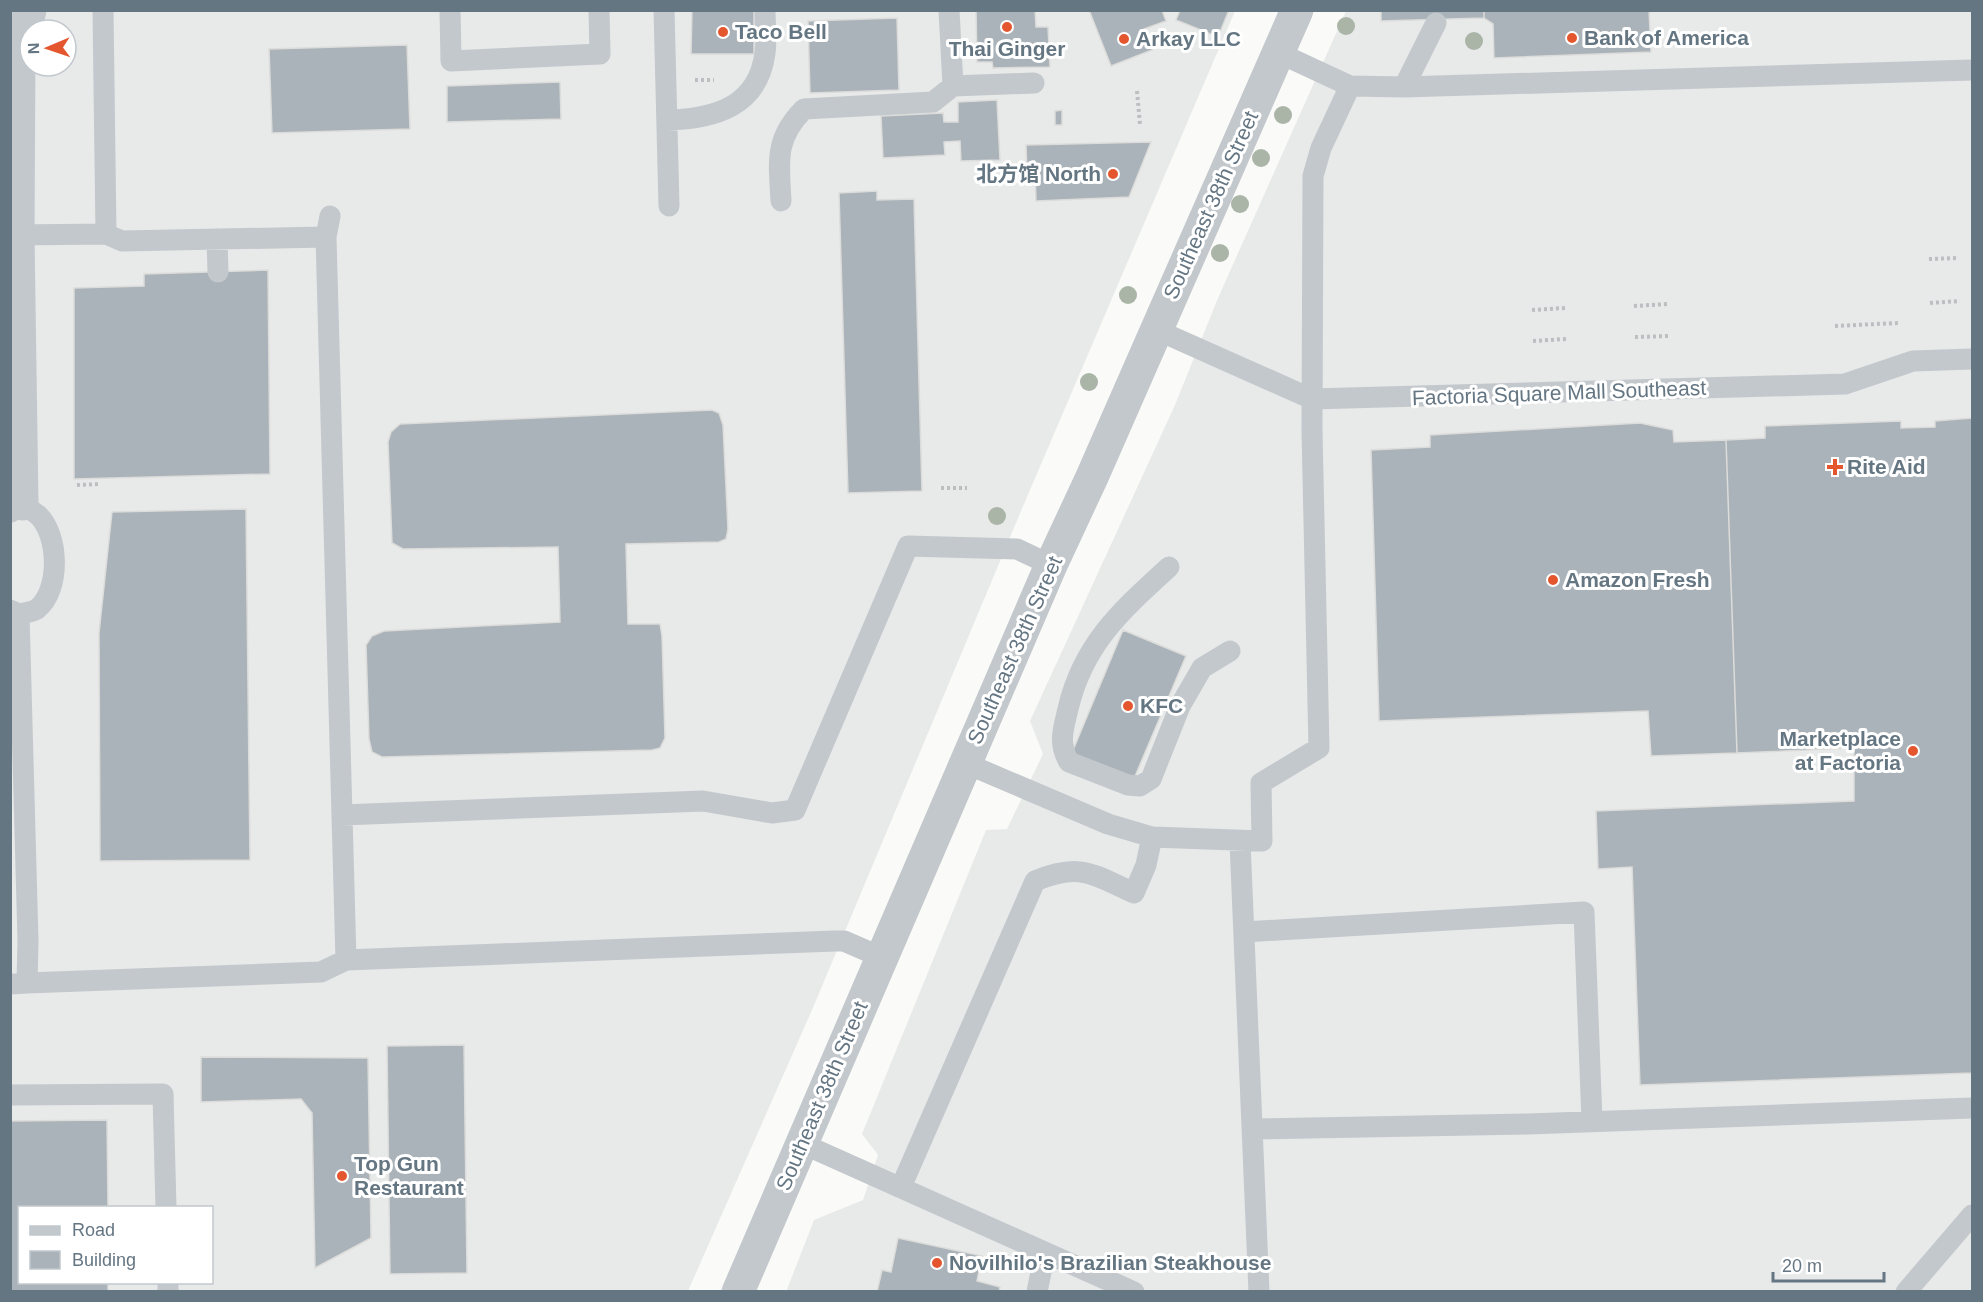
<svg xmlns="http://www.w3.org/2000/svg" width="1983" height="1302" font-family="Helvetica,'Noto Sans SC',sans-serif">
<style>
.built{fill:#e8e9e9;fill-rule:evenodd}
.building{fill:#aab3b9;stroke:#dcdcda;stroke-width:1.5}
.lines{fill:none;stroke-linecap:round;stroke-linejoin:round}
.path{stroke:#bbbfc2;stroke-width:4;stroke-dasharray:3 3;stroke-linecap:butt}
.service{stroke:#c3c8cc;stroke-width:21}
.tertiary{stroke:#c3c8cc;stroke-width:33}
.tree{fill:#aab4a7}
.poi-dot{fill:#e4572e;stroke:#fff;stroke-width:2}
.labels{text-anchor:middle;stroke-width:6;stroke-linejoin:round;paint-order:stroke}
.poi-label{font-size:21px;font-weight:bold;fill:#657683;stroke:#fff;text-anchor:start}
.street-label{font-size:21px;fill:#657683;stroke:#fff}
</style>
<rect width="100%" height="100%" fill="#fafaf8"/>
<path class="built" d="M10 11H1235L1021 511 812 1010 688 1291H11ZM30 30H66V66H30ZM20 1208H212V1282H20Z
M1346 11H1972V1291L786 1292 814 1220 863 1200 878 1155 862 1134 986 830 1007 829 1043 754 1030 721 1175 405 1218 298Z"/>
<path class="building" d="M692 10H754V54H691Z
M976 10H1035L1036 27H1048L1050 67 993 68 992 62H977Z
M1089 10H1162L1166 21 1144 29 1152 50 1111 66Z
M1180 10H1229L1218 37 1176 20Z
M1381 10H1484V18L1381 21Z
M1484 10H1649L1651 52 1494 58 1493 24 1484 18Z
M897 18 899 90 810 93 808 21Z
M407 45 410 129 272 133 269 49Z
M560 82 561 119 447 122V86Z
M997 100 1000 160 961 161 960 141 944 142 945 155 883 158 881 116 943 113 944 122H958V102Z
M1062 110V125H1055V111Z
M1151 142 1129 197 1036 201 1035 172H1027L1026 145Z
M877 191V200L914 199 922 491 848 493 839 193Z
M268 270 270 474 74 479V288L144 286V274Z
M712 410 719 413 723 425 728 529 726 539 719 542 626 544 628 624H660L662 636 665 738 660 748 652 750 382 757 372 752 369 739 366 645 372 636 384 631 560 622 558 547 403 549 392 543 388 442 391 432 400 424Z
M1972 418V1073L1640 1085 1632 867 1598 869 1596 811 1854 801V748L1737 753 1726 440 1765 438V426L1901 421V428L1935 427V421Z
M1640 423 1673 430 1674 442 1726 440 1737 753 1651 756 1648 711 1379 721 1371 450 1430 447V435Z
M246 509 250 860 100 861 99 633 112 512Z
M1123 630 1186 656 1133 781 1071 755Z
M464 1045 467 1273 390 1274 387 1046Z
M201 1057 368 1058 371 1238 315 1268 312 1113 301 1099 201 1102Z
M107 1120 108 1208H20V1282H108V1292H10V1121Z
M898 1238 982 1256 977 1281 1000 1287 999 1292H877L882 1270 891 1272Z"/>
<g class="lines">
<path class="path" d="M695 80H714
M1137 91 1140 125
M1929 259 1959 258
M1930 303 1960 301
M1634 306 1668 304
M1532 310 1565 308
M1835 326 1898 323
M1635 337 1669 336
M1533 341 1566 339
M77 485 101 484
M941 488H967"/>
<path class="service" d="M103 10 106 234
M450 10 451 61 600 54 599 10
M664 10 669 206
M949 10 953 86
M1279 53 1350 86 1404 87 1972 70
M1404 87 1436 23
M667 120C714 119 758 107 765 53 767 40 765 24 765 10
M781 201C779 162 774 139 804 109L933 102 953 86 1034 83
M330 216 326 237 346 960
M10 235 106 234 122 241 326 237
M217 239 218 272
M1157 330 1312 399 1845 384 1913 361 1972 359
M1169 567C1122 610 1083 644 1068 709 1063 730 1058 743 1069 762L1128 785 1140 786 1151 779 1180 706 1202 668 1230 651
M10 610 19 614C24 613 33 612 37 609 61 590 59 535 38 515 33 511 27 508 22 504L11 512
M965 763 1108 824 1152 837 1262 841 1261 783 1319 748 1312 431 1313 176 1321 148 1350 86
M342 815 703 801 772 813 795 810 908 546 1017 549 1051 565
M1240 842 1259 1292
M1244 932 1584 912 1592 1121
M27 983 321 972 346 960 835 941H844L881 957
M10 984 27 983 28 941 19 614
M10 1095 163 1094 166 1208
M1252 1129 1528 1124 1972 1108
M803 1144 1134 1292
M901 1187 1035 881C1080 862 1092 874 1134 893L1146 865 1152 837
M168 1282V1292
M1037 1292 1045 1252
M1906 1292 1972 1215"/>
<path class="tertiary" d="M22 504 18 235 19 51 30 10
M738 1292 1051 565 1092 477 1297 10"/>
</g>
<g class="tree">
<circle cx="1346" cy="26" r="9"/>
<circle cx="1474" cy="41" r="9"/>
<circle cx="1283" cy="115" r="9"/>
<circle cx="1261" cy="158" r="9"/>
<circle cx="1240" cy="204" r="9"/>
<circle cx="1220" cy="253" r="9"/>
<circle cx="1128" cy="295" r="9"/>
<circle cx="1089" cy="382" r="9"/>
<circle cx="997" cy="516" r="9"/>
</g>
<g class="poi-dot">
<circle cx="1007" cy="27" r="6"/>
<circle cx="723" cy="32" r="6"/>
<circle cx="1572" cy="38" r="6"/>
<circle cx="1124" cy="39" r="6"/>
<circle cx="1113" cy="174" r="6"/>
<path d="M1832 458h6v6h6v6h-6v6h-6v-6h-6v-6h6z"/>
<circle cx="1553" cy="580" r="6"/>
<circle cx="1128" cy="706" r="6"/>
<circle cx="1913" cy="751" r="6"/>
<circle cx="342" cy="1176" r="6"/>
<circle cx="937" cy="1263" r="6"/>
</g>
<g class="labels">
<g class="poi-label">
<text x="735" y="39">Taco Bell</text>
<text x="1584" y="45">Bank of America</text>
<text x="1136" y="46">Arkay LLC</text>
<text x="1007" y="56" text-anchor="middle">Thai Ginger</text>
<text x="1101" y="181" text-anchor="end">北方馆 North</text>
<text x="1847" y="474">Rite Aid</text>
<text x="1565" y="587">Amazon Fresh</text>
<text x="1140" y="713">KFC</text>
<text x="1901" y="746" text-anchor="end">Marketplace<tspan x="1901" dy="24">at Factoria</tspan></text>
<text x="354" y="1171">Top Gun<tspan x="354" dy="24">Restaurant</tspan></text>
<text x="949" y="1270">Novilhilo's Brazilian Steakhouse</text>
</g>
<g class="street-label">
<text transform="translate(1211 205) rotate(-66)" y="7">Southeast 38th Street</text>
<text transform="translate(1559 393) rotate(-2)" y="7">Factoria Square Mall Southeast</text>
<text transform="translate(1015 650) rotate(-66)" y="7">Southeast 38th Street</text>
<text transform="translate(822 1096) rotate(-67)" y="7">Southeast 38th Street</text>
</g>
</g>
<rect width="1983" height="1302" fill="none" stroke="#657683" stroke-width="24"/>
<rect x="18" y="1206" width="195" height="78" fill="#ffffff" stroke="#c1c8cd" stroke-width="1.5"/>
<rect x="30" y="1226" width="30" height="9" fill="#c3c8cc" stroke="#c1c8cd" stroke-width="1.5"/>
<text x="72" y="1236" font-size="18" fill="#657683">Road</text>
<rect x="30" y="1251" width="30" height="18" fill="#aab3b9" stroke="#c1c8cd" stroke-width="1.5"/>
<text x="72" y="1266" font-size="18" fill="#657683">Building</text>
<g transform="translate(48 48) rotate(268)"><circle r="28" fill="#ffffff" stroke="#c1c8cd" stroke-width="1.5"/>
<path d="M0-4.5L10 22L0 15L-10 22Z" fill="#e4572e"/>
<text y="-9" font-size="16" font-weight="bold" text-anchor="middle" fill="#657683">N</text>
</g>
<path d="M1773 1272v9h111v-9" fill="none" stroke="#657683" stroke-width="3"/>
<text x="1782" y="1272" font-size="18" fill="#657683" stroke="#ffffff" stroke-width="4.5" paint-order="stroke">20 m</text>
</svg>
